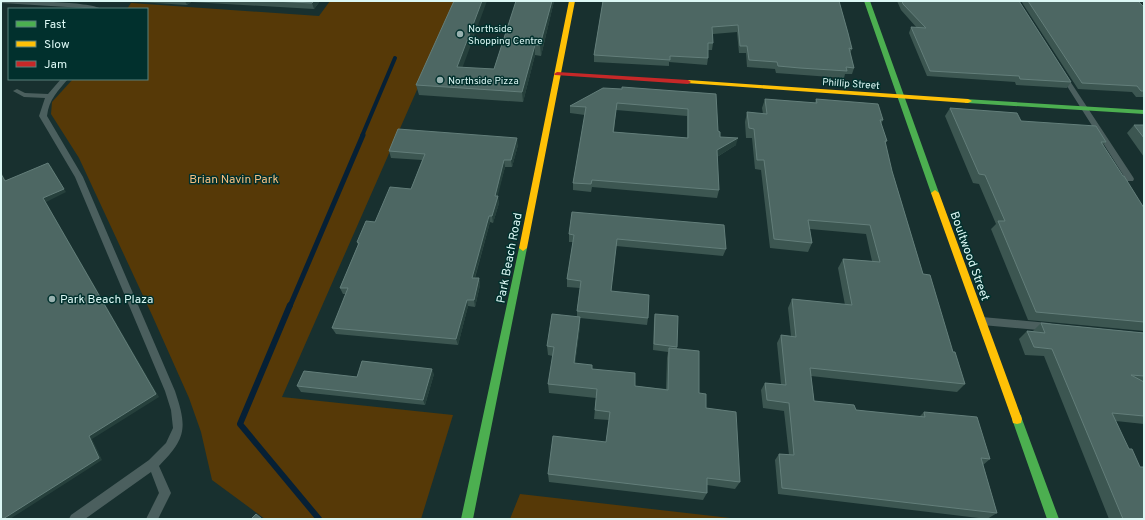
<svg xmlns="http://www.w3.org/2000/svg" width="1145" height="520" font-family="Overpass,sans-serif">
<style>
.green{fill:#563907}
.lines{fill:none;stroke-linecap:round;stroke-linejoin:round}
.stream-far2{stroke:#062035;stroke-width:4}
.stream-far1{stroke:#062035;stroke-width:5}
.stream{stroke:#062035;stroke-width:6}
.lane{fill:#4b5f5e;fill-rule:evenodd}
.fast{fill:#4caf50;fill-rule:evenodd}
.slow{fill:#ffc107;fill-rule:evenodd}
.jam{fill:#c62828;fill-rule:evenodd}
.wall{fill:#3c5651;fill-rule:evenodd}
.shaded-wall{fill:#26403c}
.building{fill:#4d6763;stroke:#637e7a;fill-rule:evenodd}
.poi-dot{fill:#97b1af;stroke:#01302d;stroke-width:1.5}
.labels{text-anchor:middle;stroke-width:3;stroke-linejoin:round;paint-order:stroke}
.far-poi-label{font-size:10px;fill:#dbf7f4;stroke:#01302d;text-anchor:start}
.far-street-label{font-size:10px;fill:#dbf7f4;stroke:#01302d}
.park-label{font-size:12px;fill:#f6be80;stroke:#01302d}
.street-label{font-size:12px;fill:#dbf7f4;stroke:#01302d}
.poi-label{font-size:12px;fill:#dbf7f4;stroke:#01302d;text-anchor:start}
</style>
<rect width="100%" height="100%" fill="#18302f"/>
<path class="green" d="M330 1H456L282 397 453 415 421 519H265L212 480 201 432 189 398 152 315 79 158 51 114 52 102 73 79H147V9H127L131 3 319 16Z
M520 494 739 519H510Z"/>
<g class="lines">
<path class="stream-far2" d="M362 136 395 58"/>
<path class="stream-far1" d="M290 306 363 135"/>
<path class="stream" d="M290 305 240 424 319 519"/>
<path class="lane" d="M1 1C19 1 90 1 101 9L1 3Z
M1063 73 1066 75 1133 177 1134 179 1133 181H1127L1060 75Z
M61 79H68C58 91 49 99 47 116L83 177 175 391C187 427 187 438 159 466L171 493 158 519H146L159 493 151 472 85 519H69L71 515 149 460 166 443 173 428 171 410 165 391 75 177 39 116 45 98 24 97 13 91 17 89 25 93 48 94Z
M982 317 1049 323 1052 324 1054 327 1052 330 1049 331 982 325 979 324 977 321 979 318Z"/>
<path class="fast" d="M864 1H870L939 193 938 195 935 196 931 193Z
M965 99 1144 110V114L968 103H965Z
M523 245 527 248 473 519H461L519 248Z
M1017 414 1021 415 1022 419 1059 519H1047L1012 419 1013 415Z"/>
<path class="slow" d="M569 1H575L527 248 523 251 519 248Z
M688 80 968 99 972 101 968 103 686 83V81Z
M935 190 939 193 1022 419 1021 423 1017 424 1013 423 1012 419 931 193Z"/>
<path class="jam" d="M557 72 688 80 691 82 688 84 555 75 554 74Z"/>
</g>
<path class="wall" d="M122 1H320L314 9 191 2 187 5Z
M516 1H554L541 56 535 55 523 102 419 95 416 85 494 69Z
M603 1H839L852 49 850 53 854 68 852 74H845L844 78 776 73 775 69 747 67 746 53H739L737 32 713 34V43L712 50H708V58L707 65 669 62V66L594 62V55Z
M897 1H1019L1071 82 1067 88 1016 85 1015 82 927 76 909 33 911 27 917 28 901 10Z
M1021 1H1138L1144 7V97H1136L1132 92 1078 89Z
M622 89 716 94 718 131 720 137 736 145 717 157 719 190 717 198 592 187 591 192 573 190V183L585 115 570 113V106ZM616 110 687 116V138L614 132Z
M765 99 815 103 816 99 883 120 881 124 887 141 885 143 892 171 923 274 965 384 957 392 811 376 814 401 856 410 919 417 924 412 990 459 983 465 997 513 987 519 778 494 775 460 779 454 789 455 784 411 763 408 761 390 765 383 781 384 777 343 781 335 791 336 788 308 792 299 845 305 838 268 843 259 872 261 866 234 810 229 812 243 808 252 770 248 761 170 755 169 752 138H746L745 122 747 112 763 114 762 108Z
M950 108 1021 121 1106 142 1103 145 1123 176 1144 208V331L1028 320 991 229 996 224 979 184 973 183 945 116Z
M1134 125H1144V157L1127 133Z
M518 145 512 167H505L497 196 499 203 493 223 490 222 475 278H479L480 285 475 307 468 306 458 345 336 334 332 328 346 294H343L340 288 358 245 357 242 375 222 411 189 422 160 391 158 389 151Z
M569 234 726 249 723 256 616 246 611 291 648 318 647 325 580 318V326L575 363 592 369 635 386 666 389 667 358 668 352 653 350 654 320 655 314 677 347V349L699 393 740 482 735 489 707 485V493L703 500 549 482 548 474 606 442 609 420 594 419 596 398 549 393 548 384 553 356 548 355 547 346 577 316V311L580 288 567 287V279L573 242H569Z
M1041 323 1144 333V424L1116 421 1144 519H1109L1044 356 1025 355 1019 339 1027 331H1033Z
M434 374 425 405 301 392 297 386 357 377Z"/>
<path class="shaded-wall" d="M185 1H190L191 2 187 5Z
M314 1H320L314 9 312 3Z
M482 1H487L459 77 457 67Z
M552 1H554L541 56 540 45Z
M535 45V55L523 102 522 92Z
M517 138 518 145 512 167 511 160Z
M738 138 736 145 715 158 717 150Z
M504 160 505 167 496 203 495 196Z
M48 163 51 166 66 192 46 202 159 397 92 439 102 460 10 519H3L89 436 43 198Z
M1 172 8 184 5 181 1 174Z
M498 196 499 203 493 223 492 216Z
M489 216 490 222 473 284 472 278Z
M479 278 480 285 475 307 474 300Z
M467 300 468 306 458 345 456 339Z
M580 317V326L574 373V363Z
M432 369 434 374 425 405 423 400Z"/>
<path class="building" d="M273 1H314L312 3Z
M454 1H482L457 67 494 69 516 1H552L540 45H535L522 92 416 85Z
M603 1H839L848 33 852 49 849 48 854 68 846 67 847 71 800 68 778 66 777 62 749 60 747 46H740L738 25 712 27 713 43H708V58L670 56V60L594 55Z
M902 1H1019L1071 82 1020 79 1019 76 930 71 911 27 926 28 903 4Z
M1028 1H1138L1144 7V91H1141L1137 86 1082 83Z
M622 87 716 94 718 131 720 132V137L738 138 717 150 719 190 592 180 591 184 573 183 586 107 570 106 603 88 622 89ZM617 103 688 109V138L613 132Z
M765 99 817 103 816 99 878 104 883 120H880L887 141H885L892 171 923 274 930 275 953 352H955L965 384 810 368 814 401 854 405 856 410 925 417 924 412 977 417 990 459 981 458 997 513 782 488 779 454 794 455 789 403 767 400 765 383 786 385 781 335 796 337 792 299 852 305 843 259 880 262 870 225 808 220 812 243 774 239 764 160H757L754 129 749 128 747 112 767 114Z
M950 108 1017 113 1021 121 1096 126 1106 142H1101L1123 176H1124L1144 208V322L1036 312 998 221H1005L985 175 979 174Z
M1134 125H1144V138Z
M398 129 517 138 511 160H504L495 196H498L492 216H489L472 278H479L474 300H467L456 339 332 328 348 288H340L359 243 357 242 366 221 375 222 390 187 411 189 425 154 389 151Z
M48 163 64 189 43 198 156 394 89 436 99 458 3 519H1V174L5 181Z
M572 212 724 225 726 249 617 239 611 291 649 295 648 318 577 311 581 281 567 279 574 235 569 234Z
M552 314 580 317 574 363 592 365V369L635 373V386L668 390 669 348 699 351V393L706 394V408L736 412 740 482 707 478V493L548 474 553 436 606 442 610 412 595 410 597 389 548 384 554 347 547 346Z
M655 314 678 316 677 347 654 344Z
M1041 323 1144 333V376L1131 375 1144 382V416L1112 413 1129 449H1132L1140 467H1144V519H1123L1052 349 1034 347 1027 331 1045 333Z
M362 361 432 369 423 400 297 386 304 371 357 377Z
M256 514 262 519H251Z"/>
<g class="poi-dot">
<circle cx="460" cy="34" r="4"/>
<circle cx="440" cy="80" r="4"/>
<circle cx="52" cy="299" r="4"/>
</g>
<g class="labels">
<g class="far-poi-label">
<text x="468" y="32">Northside<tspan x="468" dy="12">Shopping Centre</tspan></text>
<text x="448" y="84">Northside Pizza</text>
</g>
<g class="far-street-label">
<text transform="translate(851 83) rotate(4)" y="4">Phillip Street</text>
</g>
<g class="park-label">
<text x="234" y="183">Brian Navin Park</text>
</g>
<g class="street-label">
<text transform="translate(970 256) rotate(70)" y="4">Boultwood Street</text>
<text transform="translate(509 258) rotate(-79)" y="4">Park Beach Road</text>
</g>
<g class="poi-label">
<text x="60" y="303">Park Beach Plaza</text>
</g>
</g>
<rect width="1145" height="520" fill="none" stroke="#dbf7f4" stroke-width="4"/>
<rect x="8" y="8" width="140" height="72" fill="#01302d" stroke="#58807d"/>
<rect x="16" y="21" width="20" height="6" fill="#4caf50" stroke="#58807d"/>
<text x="44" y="28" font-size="12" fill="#dbf7f4">Fast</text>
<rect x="16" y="41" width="20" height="6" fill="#ffc107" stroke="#58807d"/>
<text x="44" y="48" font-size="12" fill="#dbf7f4">Slow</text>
<rect x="16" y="61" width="20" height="6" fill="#c62828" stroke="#58807d"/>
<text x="44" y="68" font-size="12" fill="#dbf7f4">Jam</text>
</svg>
